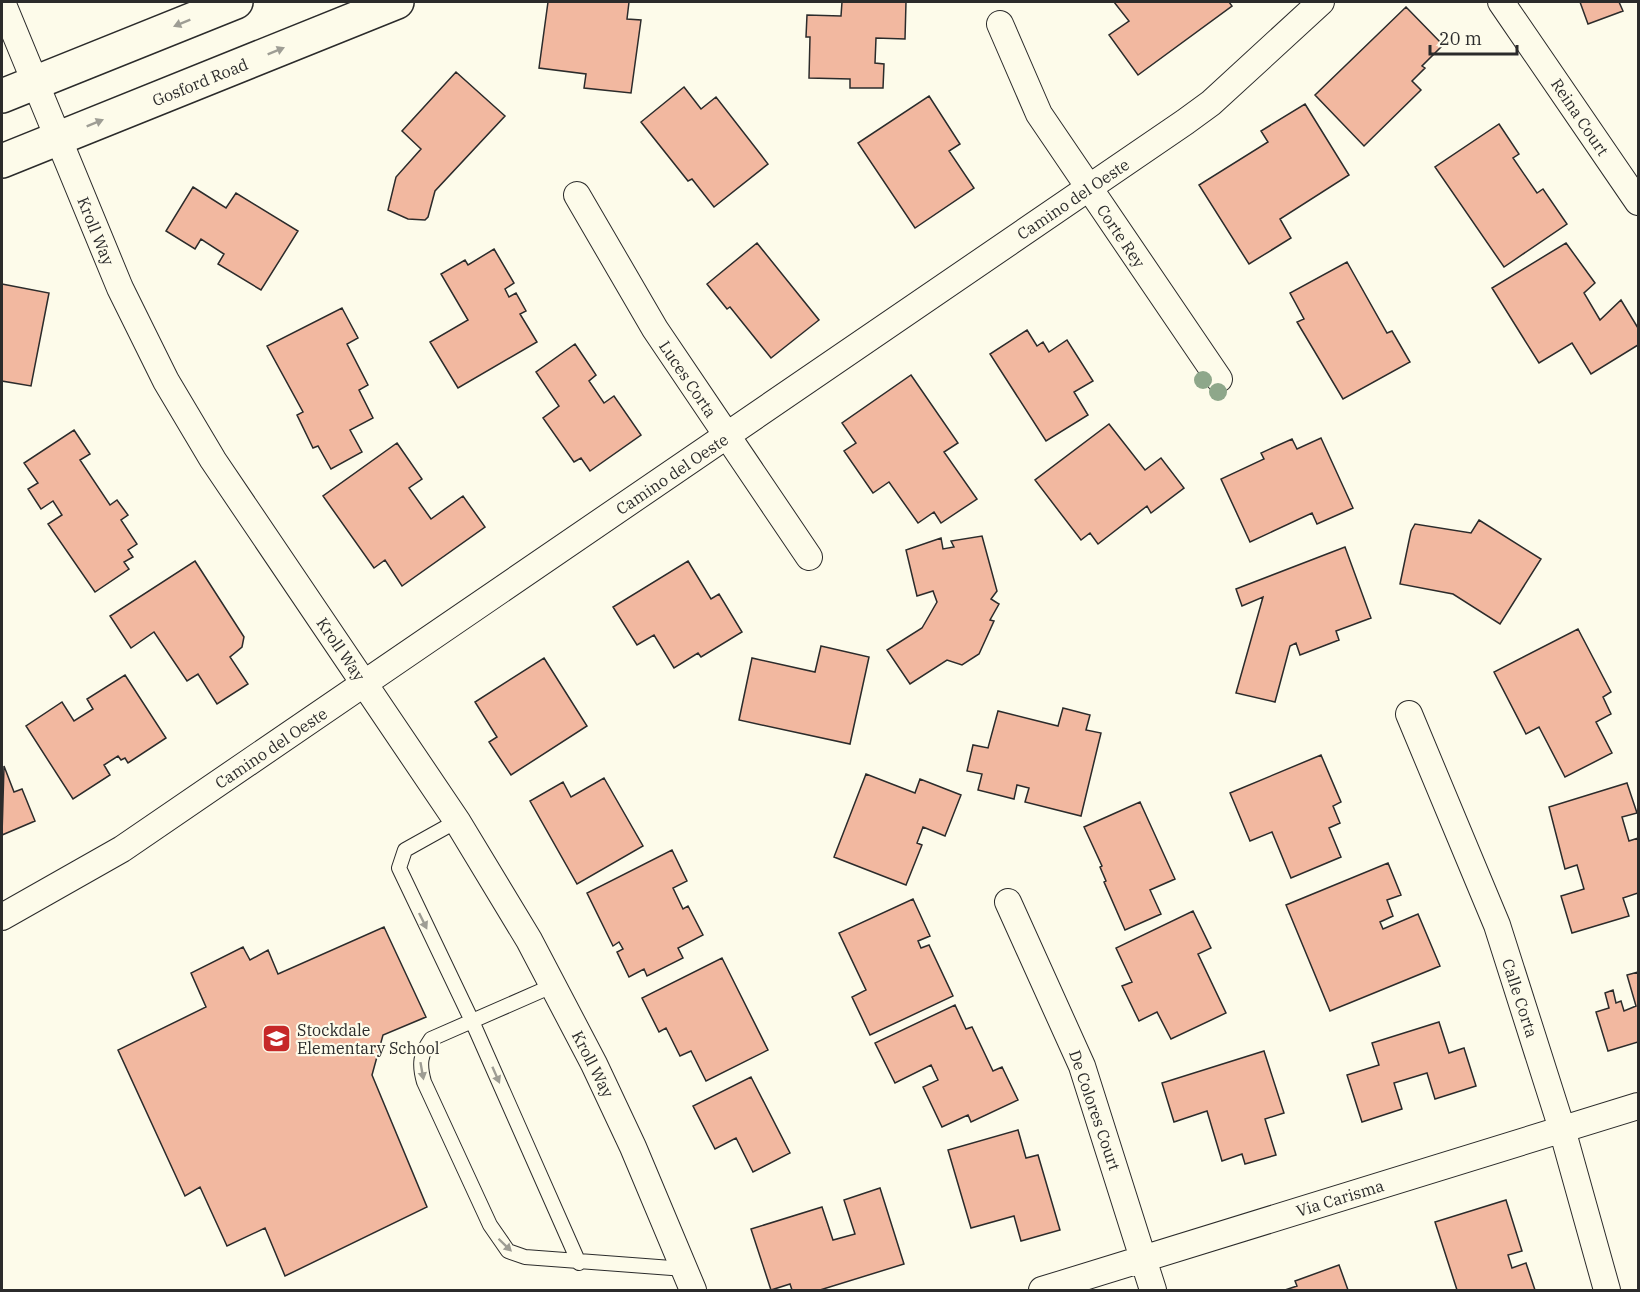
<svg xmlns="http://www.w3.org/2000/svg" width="1640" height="1292" font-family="'IBM Plex Serif',serif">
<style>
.building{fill:#f2b8a0;stroke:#2b2b2b;stroke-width:1.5}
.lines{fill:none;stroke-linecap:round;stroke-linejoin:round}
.lane-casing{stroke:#2b2b2b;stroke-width:16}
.street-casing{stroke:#2b2b2b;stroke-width:28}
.secondary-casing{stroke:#2b2b2b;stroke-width:36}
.lane{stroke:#fdfbea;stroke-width:14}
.street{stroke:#fdfbea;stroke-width:26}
.secondary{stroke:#fdfbea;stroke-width:33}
.tree{fill:#8ea78a}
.oneway{fill:#9e9d94}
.labels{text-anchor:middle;stroke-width:4.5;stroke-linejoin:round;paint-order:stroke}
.street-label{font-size:16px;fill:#2b2b2b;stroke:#fdfbea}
.poi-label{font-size:16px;fill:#2b2b2b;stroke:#fdfbea;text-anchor:start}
</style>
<rect width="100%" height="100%" fill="#fdfbea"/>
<path class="building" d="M548 2H629L627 19 641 20 631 93 584 88 586 74 539 68Z
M842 2H906L905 39 876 38 875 63 884 64 883 88H850V79L809 78 810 37H806L807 15 841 16Z
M1114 2H1229L1232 6 1138 75 1109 35 1129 21Z
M1580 2H1619L1623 11 1588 24Z
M1406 7 1443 45 1422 66 1425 68 1412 81 1421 90 1364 146 1315 95Z
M456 72 505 116 435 191 428 217 425 220 408 219 388 210 396 177 421 149 402 131Z
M684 87 701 109 716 97 768 164 714 207 692 179 688 181 641 122Z
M929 96 960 144 949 151 974 188 915 228 858 143Z
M1305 104 1349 175 1280 219 1291 238 1249 264 1199 185 1268 142 1261 131Z
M1499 124 1519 154 1513 158 1537 193 1543 189 1567 224 1504 267 1435 167Z
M193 187 226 208 236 193 298 231 261 290 218 264 224 254 201 239 195 249 166 231Z
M757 243 819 320 771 358 730 307 727 309 707 284Z
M1566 243 1595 283 1584 293 1600 320 1621 300 1638 328V345L1591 374 1572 343 1539 363 1492 288Z
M494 249 514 283 505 289 509 297 516 293 526 311 520 314 537 342 458 388 430 342 468 320 441 274 465 260 468 265Z
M1347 262 1387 333 1392 331 1410 362 1343 399 1297 322 1304 319 1290 293Z
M2 284 49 293 31 386 2 381Z
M342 308 358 338 347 344 368 385 359 390 373 418 350 430 362 452 331 469 318 446 313 448 297 415 303 412 267 346Z
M1027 330 1037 346 1043 342 1049 352 1067 340 1093 381 1074 392 1088 415 1046 441 990 354Z
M575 344 596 375 589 381 604 403 614 396 641 435 590 471 581 458 574 462 543 418 559 406 536 372Z
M911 375 958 443 944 452 977 499 941 523 934 512 918 523 889 482 873 493 844 451 856 443 842 423Z
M1109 424 1145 470 1161 458 1184 488 1151 513 1147 506 1098 544 1090 533 1081 540 1035 480Z
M74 430 90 454 80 460 110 505 117 500 128 515 121 520 137 544 128 550 133 557 124 562 129 569 95 592 48 524 62 515 53 501 41 509 28 489 38 483 24 463Z
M1321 438 1353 508 1317 524 1312 513 1250 542 1221 479 1264 459 1261 453 1292 439 1297 449Z
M397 443 422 479 409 488 431 519 463 496 485 527 402 586 385 560 374 568 323 496Z
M1479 520 1541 559 1500 624 1453 594 1400 584 1411 531 1415 524 1471 533Z
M982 536 997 591 991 599 999 604 990 620 994 621 979 654 962 665 947 660 910 684 887 650 922 628 937 602 933 591 917 596 906 550 941 538 943 549 954 547 951 541Z
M1345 547 1371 618 1336 631 1339 640 1300 655 1296 643 1290 646 1275 702 1236 693 1263 597 1242 606 1236 589Z
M195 561 244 637 242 647 230 657 248 684 217 704 198 674 187 681 154 632 131 648 110 616Z
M688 561 711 599 719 594 742 632 701 657 698 653 674 668 654 635 637 645 613 607Z
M1578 629 1611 692 1603 697 1611 714 1596 722 1612 753 1565 777 1539 727 1526 734 1494 672Z
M821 646 869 657 850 744 739 720 752 658 815 672Z
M544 658 587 726 511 775 489 742 497 737 475 702Z
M125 675 166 738 128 763 125 758 121 760 118 756 104 765 110 775 73 799 26 726 62 702 74 721 93 709 87 699Z
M1063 708 1090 715 1086 730 1101 733 1081 816 1025 802 1029 788 1017 785 1014 799 978 790 982 774 967 771 973 745 988 748 998 711 1058 726Z
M1321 755 1341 802 1333 806 1340 823 1329 828 1341 857 1291 878 1272 832 1250 841 1230 793Z
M4 766 14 792 22 789 35 821 2 835Z
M866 774 915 793 920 779 961 795 945 836 923 827 917 843 922 845 906 885 834 857Z
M604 778 643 846 577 884 530 801 563 782 571 797Z
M1627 783 1637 813 1622 817 1629 841 1638 838V893L1623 898 1629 916 1572 933 1561 896 1584 889 1577 865 1565 869 1549 807Z
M1140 802 1175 879 1150 890 1161 914 1125 930 1104 882 1106 881 1100 867 1102 866 1084 827Z
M672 850 687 881 673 888 683 909 688 906 703 935 678 948 683 958 647 976 644 969 629 977 617 952 623 949 619 942 613 946 587 893Z
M1388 863 1401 895 1387 900 1393 916 1380 922 1383 929 1418 914 1440 966 1330 1011 1286 905Z
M913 899 930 936 918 941 921 948 929 945 953 996 870 1035 852 997 866 990 839 933Z
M1193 911 1211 948 1198 954 1226 1013 1171 1039 1157 1012 1139 1021 1122 986 1132 982 1116 948Z
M384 927 426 1017 383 1035 372 1075 427 1207 285 1276 265 1228 227 1246 200 1187 185 1196 118 1050 206 1007 191 973 243 947 250 960 268 950 278 974Z
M722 958 768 1050 706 1081 691 1051 680 1056 666 1028 659 1032 642 998Z
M1638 972V1042L1608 1051 1596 1012 1609 1008 1605 993 1613 990 1616 1003 1621 1001 1624 1011 1636 1006 1627 975Z
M955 1005 966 1029 972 1027 993 1071 1002 1067 1018 1100 971 1122 968 1115 942 1127 923 1087 938 1080 931 1065 895 1083 875 1043Z
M1439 1022 1449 1053 1464 1048 1476 1086 1435 1099 1427 1073 1394 1083 1402 1109 1362 1122 1347 1075 1379 1065 1372 1043Z
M1264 1051 1284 1113 1265 1119 1276 1155 1245 1164 1242 1154 1222 1161 1207 1111 1174 1122 1162 1083Z
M751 1077 790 1153 753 1172 736 1138 715 1149 693 1106Z
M1018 1130 1026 1158 1038 1155 1060 1230 1021 1241 1014 1216 971 1228 948 1150Z
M880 1188 904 1264 820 1290H792L790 1284 771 1290 751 1229 822 1207 833 1240 855 1234 844 1200Z
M1506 1200 1522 1251 1508 1255 1512 1268 1526 1263 1535 1290H1457L1435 1222Z
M1339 1265 1348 1290H1285L1297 1286 1295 1281Z"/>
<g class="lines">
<defs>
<path id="lane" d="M457 821 405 850 399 868 472 1021 579 1263
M552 986 431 1039C420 1055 419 1064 424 1082L490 1225 508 1251 525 1257 685 1269"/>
<path id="street" d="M2 2 120 288 166 381 213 460 457 821 529 940 594 1064 633 1147 693 1290
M1501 2 1638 202
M1000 24 1039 114 1219 379
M577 195 655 329 809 557
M1409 714 1497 925 1562 1129 1607 1290
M1008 902 1082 1066 1153 1290
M2 917 122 849 1185 122 1211 103 1321 2
M1042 1290 1638 1106"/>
<path id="secondary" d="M2 96 236 2
M2 161 397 2"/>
</defs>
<use href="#lane" class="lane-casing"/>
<use href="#street" class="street-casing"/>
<use href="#secondary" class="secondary-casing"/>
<use href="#lane" class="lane"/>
<use href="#street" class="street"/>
<use href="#secondary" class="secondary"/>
</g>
<g class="tree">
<circle cx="1203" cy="380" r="9"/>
<circle cx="1218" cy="392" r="9"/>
</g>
<defs><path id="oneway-solid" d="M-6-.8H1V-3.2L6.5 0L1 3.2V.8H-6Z" transform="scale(1.5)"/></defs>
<g class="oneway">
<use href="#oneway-solid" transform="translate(182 23) rotate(158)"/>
<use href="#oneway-solid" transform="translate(276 51) rotate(-22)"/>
<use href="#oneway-solid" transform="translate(95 123) rotate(-22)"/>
<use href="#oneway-solid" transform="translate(423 921) rotate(64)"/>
<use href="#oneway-solid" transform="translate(422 1071) rotate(80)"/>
<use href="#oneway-solid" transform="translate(496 1075) rotate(66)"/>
<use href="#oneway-solid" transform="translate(505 1245) rotate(44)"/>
</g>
<defs>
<symbol id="school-square" viewBox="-11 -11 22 22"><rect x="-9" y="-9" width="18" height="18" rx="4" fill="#c62828" stroke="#fdfbea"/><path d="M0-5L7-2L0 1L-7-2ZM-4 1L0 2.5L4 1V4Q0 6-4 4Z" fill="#fff"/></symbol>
</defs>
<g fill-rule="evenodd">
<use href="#school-square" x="260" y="1022" width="33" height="33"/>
</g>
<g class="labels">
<g class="street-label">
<text transform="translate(200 82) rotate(-22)" y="6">Gosford Road</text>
<text transform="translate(1580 117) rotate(56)" y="6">Reina Court</text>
<text transform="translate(1073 199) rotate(-34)" y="6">Camino del Oeste</text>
<text transform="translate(96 231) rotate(68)" y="6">Kroll Way</text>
<text transform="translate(1121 236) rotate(56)" y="6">Corte Rey</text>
<text transform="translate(688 379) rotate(56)" y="6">Luces Corta</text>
<text transform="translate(672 474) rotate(-34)" y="6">Camino del Oeste</text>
<text transform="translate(341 649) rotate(56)" y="6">Kroll Way</text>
<text transform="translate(271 748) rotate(-34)" y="6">Camino del Oeste</text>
<text transform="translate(1520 998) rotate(72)" y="6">Calle Corta</text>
<text transform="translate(593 1064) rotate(63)" y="6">Kroll Way</text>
<text transform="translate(1095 1110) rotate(71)" y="6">De Colores Court</text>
<text transform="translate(1340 1198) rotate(-17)" y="6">Via Carisma</text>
</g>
<g class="poi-label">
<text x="297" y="1036">Stockdale<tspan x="297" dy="18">Elementary School</tspan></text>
</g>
</g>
<rect width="1640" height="1292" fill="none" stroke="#2b2b2b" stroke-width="6"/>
<path d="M1430 45v9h87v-9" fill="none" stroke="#2b2b2b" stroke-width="3"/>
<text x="1439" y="45" font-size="18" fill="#2b2b2b" stroke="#fdfbea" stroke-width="4.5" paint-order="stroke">20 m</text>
</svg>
